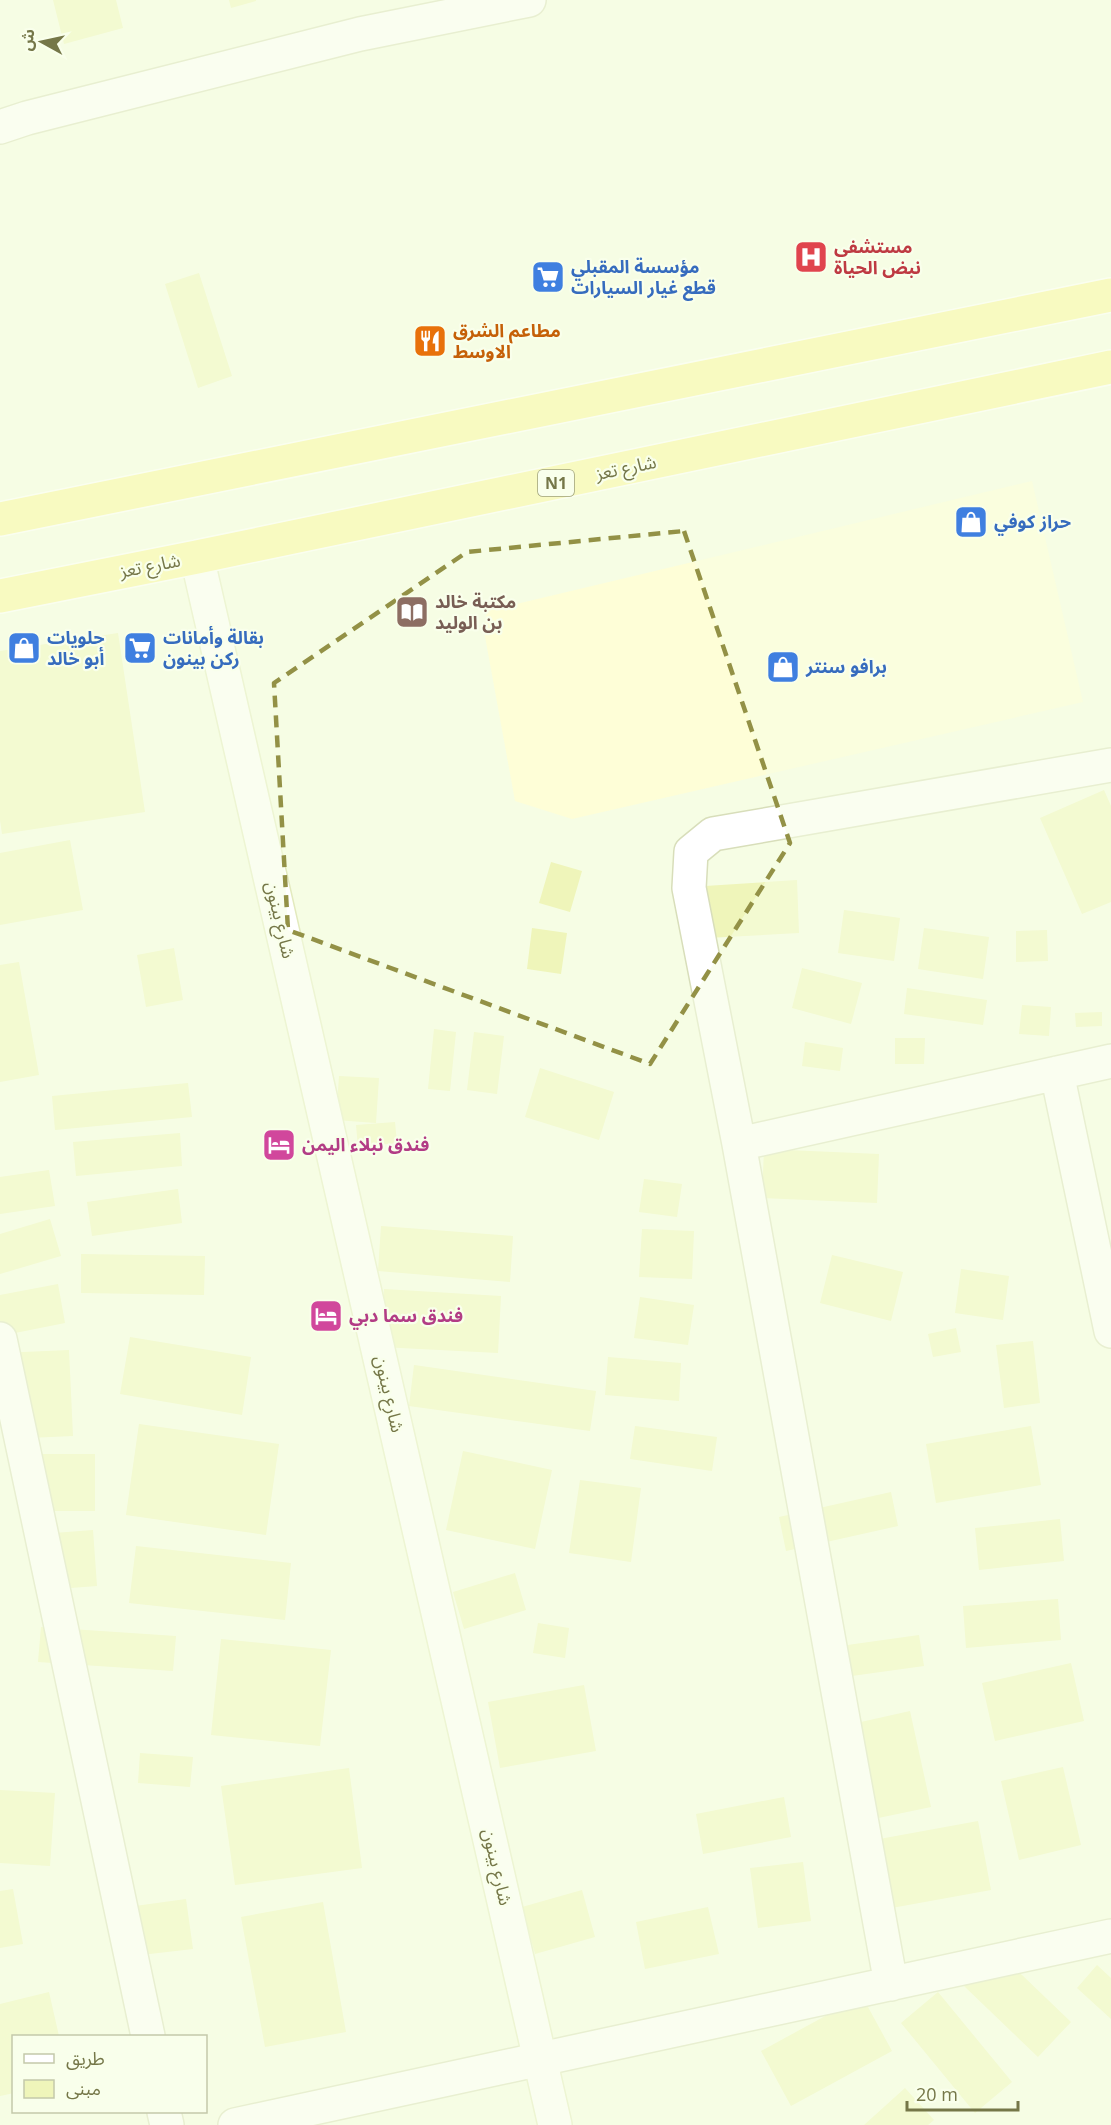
<svg xmlns="http://www.w3.org/2000/svg" width="1111" height="2125" font-family="'Open Sans','Noto Sans Arabic',sans-serif">
<style>
.commercial{fill:#fefed7}
.building{fill:#eff5ba}
.lines{fill:none;stroke-linecap:round;stroke-linejoin:round}
.street-casing{stroke:#d8deba;stroke-width:36}
.secondary-casing{stroke:#e3eabe;stroke-width:36}
.highway-casing{stroke:#fff;stroke-width:36}
.street{stroke:#fff;stroke-width:33}
.secondary{stroke:#fff;stroke-width:33}
.highway{stroke:#fbf697;stroke-width:33}
.marked{fill:none;stroke:#939146;stroke-width:4.5;stroke-dasharray:12 8;stroke-linejoin:round}
.labels{text-anchor:middle;stroke-width:4.5;stroke-linejoin:round;paint-order:stroke}
.shield{fill:#f9ffeb;stroke:#9da079;stroke-width:1.5}
.shield-label{font-size:16px;font-weight:bold;fill:#757748}
.health-label{font-size:18px;font-weight:bold;fill:#be3a42;stroke:#f9ffeb;text-anchor:start}
.shop-label{font-size:18px;font-weight:bold;fill:#366cbe;stroke:#f9ffeb;text-anchor:start}
.food-label{font-size:18px;font-weight:bold;fill:#c56008;stroke:#f9ffeb;text-anchor:start}
.street-label{font-size:18px;fill:#757748;stroke:#f9ffeb}
.education-label{font-size:18px;font-weight:bold;fill:#785e54;stroke:#f9ffeb;text-anchor:start}
.hotel-label{font-size:18px;font-weight:bold;fill:#b23c85;stroke:#f9ffeb;text-anchor:start}
</style>
<rect width="100%" height="100%" fill="#f6fde4"/>
<path class="commercial" d="M1032 481 1083 702 572 819 515 801 484 631 487 611Z"/>
<path class="building" d="M53 0H116L123 28 64 44Z
M229 0H256V1L231 8Z
M199 273 232 376 198 388 165 284Z
M118 633 145 812 2 834 0 820V651Z
M1104 790 1111 806V902L1082 914 1040 818Z
M70 840 83 910 0 925V853Z
M551 862 582 871 570 912 539 903Z
M797 880 799 933 708 938 705 886Z
M844 910 900 918 894 961 838 953Z
M532 928 567 933 561 974 527 969Z
M924 928 989 937 983 979 918 969Z
M1047 930 1048 961 1016 962V931Z
M174 948 183 1000 146 1007 137 955Z
M19 962 39 1075 0 1082V965Z
M802 968 862 983 851 1024 792 1008Z
M907 988 987 1000 983 1025 904 1014Z
M1022 1005 1051 1007 1049 1036 1019 1034Z
M1102 1012V1026L1076 1027 1075 1013Z
M434 1029 456 1032 450 1091 428 1089Z
M474 1032 504 1036 497 1094 467 1090Z
M895 1038H925L924 1064H895Z
M805 1042 843 1048 840 1071 802 1066Z
M540 1068 614 1092 599 1140 525 1117Z
M339 1076 379 1078 376 1123 336 1120Z
M188 1083 192 1117 55 1130 52 1096Z
M395 1122 397 1143 358 1147 356 1125Z
M180 1133 182 1166 76 1176 73 1142Z
M764 1149 879 1154 877 1203 762 1198Z
M49 1170 55 1206 0 1214V1177Z
M644 1179 682 1184 677 1217 639 1212Z
M178 1189 182 1223 92 1236 87 1202Z
M50 1219 61 1256 0 1274V1234Z
M381 1226 513 1236 510 1282 378 1271Z
M642 1229 694 1231 692 1279 639 1277Z
M81 1254 205 1256 204 1295 81 1293Z
M832 1255 903 1272 891 1321 820 1303Z
M961 1269 1009 1276 1003 1320 955 1313Z
M58 1284 65 1323 0 1336V1295Z
M384 1289 501 1296 498 1353 381 1347Z
M640 1297 694 1305 688 1345 634 1338Z
M956 1328 961 1352 933 1357 928 1334Z
M130 1337 251 1357 242 1415 120 1394Z
M1033 1341 1040 1403 1004 1408 996 1345Z
M69 1350 73 1436 6 1439 1 1353Z
M608 1357 681 1363 679 1401 605 1395Z
M414 1365 596 1391 590 1431 409 1406Z
M139 1424 279 1444 266 1535 126 1515Z
M635 1426 717 1437 712 1471 630 1459Z
M1031 1426 1041 1485 936 1503 926 1444Z
M463 1451 552 1470 535 1549 446 1530Z
M23 1454H95V1511H23Z
M580 1480 641 1488 631 1562 569 1553Z
M891 1492 898 1526 786 1551 779 1517Z
M1060 1519 1064 1561 979 1570 975 1528Z
M93 1530 97 1586 44 1590 41 1534Z
M136 1546 291 1563 285 1620 129 1603Z
M515 1573 526 1610 464 1629 453 1592Z
M1058 1599 1061 1640 966 1648 963 1606Z
M538 1623 569 1628 565 1658 533 1653Z
M41 1627 176 1636 173 1671 38 1662Z
M919 1635 924 1666 830 1679 826 1648Z
M221 1639 331 1650 320 1746 211 1735Z
M1071 1663 1084 1721 995 1741 982 1683Z
M584 1685 596 1751 500 1768 488 1702Z
M910 1711 931 1807 864 1821 843 1726Z
M140 1753 193 1757 190 1787 138 1783Z
M1063 1767 1081 1845 1019 1860 1001 1781Z
M349 1768 362 1868 235 1885 221 1786Z
M0 1790 55 1793 50 1866 0 1863Z
M784 1797 791 1837 703 1854 696 1814Z
M978 1821 991 1890 886 1909 874 1840Z
M803 1862 811 1921 758 1928 750 1868Z
M13 1889 23 1944 0 1948V1891Z
M582 1890 595 1937 535 1954 522 1907Z
M186 1899 193 1949 141 1955 135 1906Z
M323 1902 346 2032 265 2047 241 1917Z
M708 1907 719 1954 645 1969 636 1922Z
M997 1951 1071 2022 1038 2057 964 1986Z
M1097 1965 1111 1978V2019L1077 1988Z
M49 1992 59 2036H14V2093L0 2096V2004Z
M938 1992 1012 2082 975 2113 901 2023Z
M862 1996 892 2051 791 2106 761 2051Z
M905 2088 934 2120 928 2125H864Z"/>
<g class="lines">
<defs>
<path id="street" d="M0 127 27 118 360 34 529 0
M1057 1073 1111 1331
M739 1144 1111 1061
M0 1339 148 2036
M891 1984 739 1144 689 888 691 852 713 834 1111 765
M164 2112 167 2125
M235 2125 1111 1936"/>
<path id="secondary" d="M197 557 555 2125"/>
<path id="highway" d="M0 519 1111 295
M0 596 197 557 1111 367"/>
</defs>
<use href="#street" class="street-casing"/>
<use href="#secondary" class="secondary-casing"/>
<use href="#highway" class="highway-casing"/>
<use href="#street" class="street"/>
<use href="#secondary" class="secondary"/>
<use href="#highway" class="highway"/>
</g>
<path d="M0 0H1111V2125H0ZM684 531 790 843 650 1064 288 930 274 683 467 552Z" fill="#f6fde4" fill-opacity=".55" fill-rule="evenodd"/>
<path class="marked" d="M684 531 790 843 650 1064 288 930 274 683 467 552Z"/>
<defs>
<symbol id="hospital-square" viewBox="-11 -11 22 22"><rect x="-9" y="-9" width="18" height="18" rx="4" fill="#e0444e" stroke="#f9ffeb"/><path d="M-5-5h3v3.5h4V-5h3V5h-3V1.5h-4V5h-3Z" fill="#fff"/></symbol>
<symbol id="supermarket-square" viewBox="-11 -11 22 22"><rect x="-9" y="-9" width="18" height="18" rx="4" fill="#3f7fe0" stroke="#f9ffeb"/><path d="M-6-5.5h2.5l.6 2H6L4.5 2H-2.5L-4.4-4H-6ZM-1.5 3.2a1.3 1.3 0 1 0 .1 0ZM3 3.2a1.3 1.3 0 1 0 .1 0Z" fill="#fff"/></symbol>
<symbol id="restaurant-square" viewBox="-11 -11 22 22"><rect x="-9" y="-9" width="18" height="18" rx="4" fill="#e8710a" stroke="#f9ffeb"/><path d="M-5-6h1v4h1v-4h1v4h1v-4h1v5L-1.5 .5V6h-2V.5L-5-1ZM5-6V6H3V1.5H1.5Q1.5-4 5-6Z" fill="#fff"/></symbol>
<symbol id="shop-square" viewBox="-11 -11 22 22"><rect x="-9" y="-9" width="18" height="18" rx="4" fill="#3f7fe0" stroke="#f9ffeb"/><path d="M-5-2.5h2.3a2.7 3.5 0 0 1 5.4 0H5L5.5 6h-11ZM-1.5-2.5h3a1.5 2.3 0 0 0-3 0Z" fill="#fff"/></symbol>
<symbol id="library-square" viewBox="-11 -11 22 22"><rect x="-9" y="-9" width="18" height="18" rx="4" fill="#8d6e63" stroke="#f9ffeb"/><path d="M-6-4Q-3-5.5-.7-3.5V5Q-3 3-6 4ZM6-4Q3-5.5 .7-3.5V5Q3 3 6 4Z" fill="#fff"/></symbol>
<symbol id="hotel-square" viewBox="-11 -11 22 22"><rect x="-9" y="-9" width="18" height="18" rx="4" fill="#d1479c" stroke="#f9ffeb"/><path d="M-6-4.5h1.5V1H6V5H4.5V3h-9V5H-6ZM-4 0a1.8 1.8 0 1 1 3.6 0ZM.5 0V-2.5h3Q6-2.5 6 0Z" fill="#fff"/></symbol>
</defs>
<g fill-rule="evenodd">
<use href="#hospital-square" x="792" y="238" width="38" height="38"/>
<use href="#supermarket-square" x="529" y="258" width="38" height="38"/>
<use href="#restaurant-square" x="411" y="322" width="38" height="38"/>
<use href="#shop-square" x="952" y="503" width="38" height="38"/>
<use href="#library-square" x="393" y="593" width="38" height="38"/>
<use href="#shop-square" x="5" y="629" width="38" height="38"/>
<use href="#supermarket-square" x="121" y="629" width="38" height="38"/>
<use href="#shop-square" x="764" y="648" width="38" height="38"/>
<use href="#hotel-square" x="260" y="1126" width="38" height="38"/>
<use href="#hotel-square" x="307" y="1297" width="38" height="38"/>
</g>
<g class="labels">
<rect class="shield" x="538" y="470" width="36" height="26" rx="4.5"/>
<g class="shield-label">
<text x="556" y="489">N1</text>
</g>
<g class="health-label">
<text x="834" y="253">مستشفى<tspan x="834" dy="21">نبض الحياة</tspan></text>
</g>
<g class="shop-label">
<text x="571" y="273">مؤسسة المقبلي<tspan x="571" dy="21">قطع غيار السيارات</tspan></text>
<text x="994" y="528">حراز كوفي</text>
<text x="47" y="644">حلويات<tspan x="47" dy="21">أبو خالد</tspan></text>
<text x="163" y="644">بقالة وأمانات<tspan x="163" dy="21">ركن بينون</tspan></text>
<text x="806" y="673">برافو سنتر</text>
</g>
<g class="food-label">
<text x="453" y="337">مطاعم الشرق<tspan x="453" dy="21">الاوسط</tspan></text>
</g>
<g class="street-label">
<text transform="translate(626 468) rotate(-12)" y="6">شارع تعز</text>
<text transform="translate(150 566) rotate(-11)" y="6">شارع تعز</text>
<text transform="translate(280 920) rotate(77)" y="6">شارع بينون</text>
<text transform="translate(389 1394) rotate(77)" y="6">شارع بينون</text>
<text transform="translate(497 1867) rotate(77)" y="6">شارع بينون</text>
</g>
<g class="education-label">
<text x="435" y="608">مكتبة خالد<tspan x="435" dy="21">بن الوليد</tspan></text>
</g>
<g class="hotel-label">
<text x="302" y="1151">فندق نبلاء اليمن</text>
<text x="349" y="1322">فندق سما دبي</text>
</g>
</g>
<rect x="12" y="2035" width="195" height="78" fill="#f9ffeb" stroke="#c4c9aa" stroke-width="1.5"/>
<rect x="24" y="2054" width="30" height="9" fill="#ffffff" stroke="#c4c9aa" stroke-width="1.5"/>
<text x="66" y="2065" font-size="18" fill="#757748">طريق</text>
<rect x="24" y="2080" width="30" height="18" fill="#eff5ba" stroke="#c4c9aa" stroke-width="1.5"/>
<text x="66" y="2095" font-size="18" fill="#757748">مبنى</text>
<g transform="translate(42 42) rotate(278)" stroke="#f9ffeb" stroke-width="4.5" paint-order="stroke">
<path d="M0-4.5L10 22L0 15L-10 22Z" fill="#757748"/>
<text y="-9" font-size="16" font-weight="bold" text-anchor="middle" fill="#757748">ش</text>
</g>
<path d="M907 2101v9h111v-9" fill="none" stroke="#757748" stroke-width="3"/>
<text x="916" y="2101" font-size="18" fill="#757748" stroke="#f9ffeb" stroke-width="4.5" paint-order="stroke">20 m</text>
</svg>
